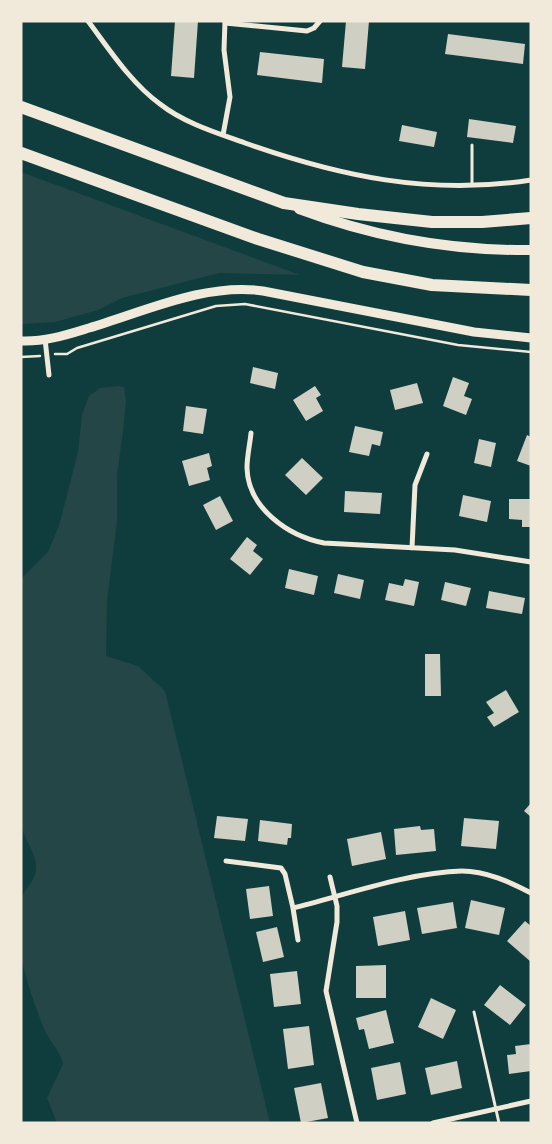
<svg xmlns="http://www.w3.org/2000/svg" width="552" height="1144" font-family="Ubuntu,sans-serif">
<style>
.green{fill:#244646}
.building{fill:#cfcfc3}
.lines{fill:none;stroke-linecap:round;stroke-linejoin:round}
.path{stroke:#f1e9da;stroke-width:2.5}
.service{stroke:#f1e9da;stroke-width:3}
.minor{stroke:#f1e9da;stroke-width:5}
.tertiary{stroke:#f1e9da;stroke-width:9}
.primary{stroke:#f1e9da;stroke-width:10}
.motorway{stroke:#f1e9da;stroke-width:12}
</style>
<rect width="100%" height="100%" fill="#0f3d3e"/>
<path class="green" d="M21 172 300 275 219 273 122 298 98 310 55 322 21 324Z
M118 386 124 387 126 402 123 431 117 475V521L107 601 106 656 138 666 165 691 270 1123H57L47 1098 63 1064C61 1052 51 1043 45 1031 36 1010 28 985 22 962 20 954 20 904 22 897 26 887 35 881 36 870 38 853 23 840 21 823V579L48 552 59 526 78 452 82 415 89 396 100 388Z"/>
<path class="building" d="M175 21H198L194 78 171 76Z
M346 21H369L365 69 342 67Z
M448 34 525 44 523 64 445 54Z
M260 52 324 59 322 83 257 75Z
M469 119 516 126 513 143 467 137Z
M402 125 437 132 434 147 399 141Z
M253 367 278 373 275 389 250 383Z
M453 377 469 383 464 396 472 399 466 415 443 406Z
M417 383 423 403 395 410 390 390Z
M315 386 321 395 316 398 323 411 306 421 293 400Z
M186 406 207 409 203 434 183 431Z
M355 426 383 432 380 446 372 444 369 456 349 452Z
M527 435 531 437V466L517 461Z
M479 439 496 443 491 467 474 463Z
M209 453 212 466 207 468 210 480 189 486 182 461Z
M302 458 323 478 306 495 285 475Z
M345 491 382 493 380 514 344 512Z
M463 495 491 501 487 522 459 516Z
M220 496 233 521 216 530 203 505Z
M509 499H531V527H522V520L509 519Z
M247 537 257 545 253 551 263 559 250 575 230 559Z
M289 569 318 576 314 595 285 588Z
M338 574 364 580 360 599 334 593Z
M405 579 419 582 414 606 385 600 389 583 403 586Z
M445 582 471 588 466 606 441 600Z
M489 591 525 598 522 614 486 608Z
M425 654H440L441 696H425Z
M506 690 519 712 494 727 487 717 494 713 486 702Z
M531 803V817L524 811Z
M217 816 248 819 245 841 214 838Z
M464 818 499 821 496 849 461 846Z
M260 820 292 824 291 838H288L287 845 258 841Z
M420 826 421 830 434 829 436 851 396 855 394 829Z
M381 832 386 859 352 866 347 839Z
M269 886 273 916 250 919 246 889Z
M471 900 505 908 499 935 465 928Z
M453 902 457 928 422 934 417 908Z
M405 911 410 940 378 946 373 917Z
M525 921 531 926V962L507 941Z
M277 927 284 957 263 962 256 932Z
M386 965V998H356V966Z
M297 971 301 1004 274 1007 270 974Z
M500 985 526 1005 510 1025 484 1005Z
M431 998 456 1010 443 1039 418 1027Z
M386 1010 394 1043 369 1049 364 1029 359 1030 356 1018Z
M309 1026 314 1065 288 1069 283 1029Z
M531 1044V1071L509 1074 507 1055 516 1054 515 1046Z
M457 1061 462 1088 431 1095 425 1068Z
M400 1062 406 1094 377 1100 371 1068Z
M321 1083 328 1118 301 1123 294 1088Z"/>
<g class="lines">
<path class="path" d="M55 354H67L77 348 216 306 245 304 458 345 531 352
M21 357 40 356"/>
<path class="service" d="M472 185V145
M474 1012 499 1123"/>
<path class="minor" d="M88 21C109 49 131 83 160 104 184 123 217 133 245 143 339 176 430 196 531 180
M225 23 307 31 314 28 320 21
M223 135 230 97 224 50 225 21
M45 339 49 375
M251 433C250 444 247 456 247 468 248 508 288 536 324 543L455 550 531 562
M412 548 415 485 427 454
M226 861 281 868 285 874 293 908
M330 877 337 906V922L326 991 357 1123
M298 940 293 908C345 895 410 872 462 871 486 871 510 882 531 893
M433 1123 531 1101"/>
<path class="tertiary" d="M21 341C45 342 66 335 89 328 143 312 207 282 263 291L474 332 531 338"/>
<path class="primary" d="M299 209C374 237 451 251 531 250"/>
<path class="motorway" d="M21 107 284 203 358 214 432 222H482L531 218
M21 153 258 239 363 272 432 285 531 290"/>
</g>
<rect width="552" height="1144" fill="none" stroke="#f1e9da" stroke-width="45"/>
</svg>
